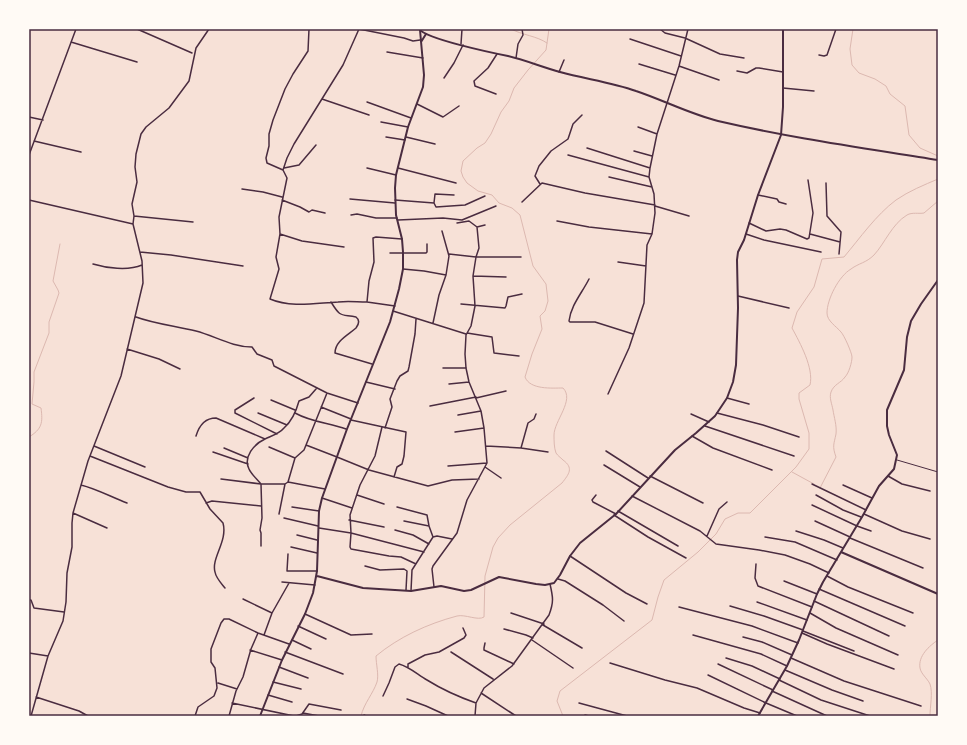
<svg xmlns="http://www.w3.org/2000/svg" width="967" height="745" font-family="Karla,sans-serif">
<style>
.lines{fill:none;stroke-linecap:round;stroke-linejoin:round}
.stream{stroke:#dcb8b0;stroke-width:1}
.service{stroke:#4a2c40;stroke-width:1}
.minor{stroke:#4a2c40;stroke-width:1.5}
.tertiary{stroke:#4a2c40;stroke-width:2}
.secondary{stroke:#4a2c40;stroke-width:2}
.neatline{fill:none;stroke:#4a2c40;stroke-width:1.5}
</style>
<rect width="100%" height="100%" fill="#f7e1d7"/>
<g class="lines">
<path class="stream" d="M511 29C522 35 537 36 547 43
M853 29 850 49 852 65 859 73 875 79 886 86 890 94 905 106 909 135 920 148 938 156
M29 437C42 429 43 423 41 408L32 404 34 382V372L49 333V322L59 293 58 290 53 281 60 244
M792 472 814 484
M820 488 836 457C832 446 834 444 836 434 837 426 834 417 833 410 832 404 829 398 831 392 834 384 841 383 845 377 849 373 852 362 852 357 852 353 844 335 841 332 836 326 827 321 827 313 827 299 839 276 851 269 859 263 866 263 874 255 885 243 892 224 907 215 912 212 919 214 924 213L938 201
M361 716C364 703 373 694 377 682 379 675 376 664 376 656 399 637 427 624 457 616 465 614 478 621 484 617L485 576 493 547 498 538 510 525 562 483C569 474 574 468 563 460 560 457 558 456 556 453 554 448 554 440 554 435 554 421 575 400 563 388 552 388 530 390 525 377L532 354 542 329 540 316 545 311 548 301 546 284 533 266 520 215 512 208 499 203 492 195 478 191 467 183 463 177 461 171 463 161 477 148 485 143 491 134 501 112 509 101 514 88 528 70 546 50 549 29
M563 716 557 701 560 691 652 620 658 597 664 580 698 552 716 534 725 519 738 513H750L796 467 809 449V433L799 399V393L810 385C814 368 800 343 792 328L797 312 814 287 822 259 844 257C860 238 876 215 896 200 909 191 924 185 938 179
M930 716C930 706 933 693 930 684 927 678 921 674 920 668 918 656 929 646 938 640"/>
<path class="service" d="M897 460 938 472"/>
<path class="minor" d="M137 29 192 53
M660 29 665 33 685 38 720 54 744 58
M630 39 681 56
M71 42 137 62
M461 44 462 29
M387 52 423 58
M819 55 824 56 827 55 836 29
M516 58 518 44 523 35 522 29
M639 64 675 75
M679 66 719 80
M737 71 747 73 756 68H759L783 72
M559 72 564 60
M444 78 454 63 463 45
M783 88 814 91
M496 94 475 86 474 81 488 68 497 54
M322 99 369 115
M367 102 411 118
M417 104 443 117 459 106
M29 117 43 120
M381 122 408 127
M638 127 657 134
M386 137 405 140
M406 137 435 144
M34 141 81 152
M587 148 650 168
M634 151 652 156
M29 155 76 29
M568 155 649 177
M284 168 299 165 316 145
M367 168 396 175
M398 168 456 183
M283 170 267 163 266 158 269 146V134L273 120 285 89 293 74 308 51 309 29
M609 177 652 187
M826 183 827 216 841 232 839 254
M540 184 535 176 539 166 551 151 568 139 573 124 582 115
M242 189 263 192 282 197
M758 195 777 199 779 202 786 204
M350 199 395 203
M29 200 133 224
M282 200 300 207 309 212 312 210 325 213
M395 200 434 203 435 194 454 195
M522 202 542 183 585 193 655 205
M434 203 436 207 465 205 485 196
M655 206 689 216
M351 215 357 214 376 218H397
M134 216 132 204 137 182 135 167 136 154 141 134 146 127 169 108 189 81 196 48 209 29
M398 220 443 218 462 220 496 206
M557 221 589 227 652 234
M457 223 469 221 477 227
M749 223 766 231 780 229 786 230 807 239 809 238 813 213 808 180
M280 234 302 241 344 247
M746 234 764 240 821 252
M810 234 840 242
M140 252 171 255 243 266
M390 253H426L427 252V244
M449 254 476 257H521
M618 262 646 266
M93 264C106 268 128 271 142 265
M403 269 424 271 446 275
M473 276 506 277
M589 279C582 293 571 305 569 321L570 322H595L633 334
M738 296 789 308
M331 302C341 318 340 314 356 317 360 320 359 324 356 328 348 335 335 341 335 353L372 364
M367 302C357 302 348 301 338 302 316 303 291 308 270 299L279 269 276 257 280 234 279 217 287 178 283 170 287 158 294 144 343 65 359 29 404 38 413 41 420 40
M461 304 505 308 506 306 508 297 522 294
M395 306 367 302 369 281 374 262 373 238 376 237 402 239
M393 311 466 334
M136 317C155 324 176 326 196 331 215 336 232 347 252 347L257 354 272 360 274 366 327 393 358 403
M433 323 439 295 446 275 449 256 442 231
M467 333 492 337 494 353 519 356
M127 349 159 359 180 369
M443 368H466
M366 382 395 389
M449 384 469 382
M608 394 629 348 644 303 647 245 652 234 655 213 654 194 649 177 650 168 657 134 679 66 688 29
M254 398 235 410V413L277 434
M476 398 506 391
M727 398 749 404
M271 400 295 410
M430 406 476 397
M321 407 351 419
M258 413 287 425
M295 413C311 422 329 423 346 429
M717 413 763 425 799 437
M691 414 709 422
M458 415 481 411
M351 420 406 432 404 456 402 464 397 467 394 477
M705 426 794 456
M382 427 375 456 360 485 350 515 351 533 350 547 351 549 389 556 401 557 416 564
M385 428 392 407 390 399 397 381 400 376 408 371 409 367 415 334 416 319
M455 432 484 428
M196 436C199 426 205 418 216 418L265 439
M692 436 713 448 772 470
M306 445 337 457 369 470 428 486 452 480 479 479
M94 446 145 467
M486 446 521 448 548 452
M269 447 295 458
M224 448 248 458
M521 448 528 423 534 419 536 414
M606 451 648 478
M213 452 248 464
M90 456 168 487 186 492H200L210 509 223 523C228 541 211 558 215 572 216 578 221 583 225 588
M604 465 640 487
M448 466 487 463
M485 467 501 478
M650 476 703 503
M888 476 902 484 930 491
M221 479 261 484H285
M288 482 325 489
M261 484C257 479 251 474 249 469 243 457 254 444 265 439 271 436 279 434 284 428 292 421 296 412 299 401L309 397 316 389
M261 484 262 518 260 530 261 533V546
M812 484 866 510
M81 485C97 489 111 497 127 503
M843 485 872 498
M357 495 384 504
M596 495 592 500 593 502 616 514
M816 495 843 510 861 517
M632 496 700 531 716 544 759 550 785 555 810 564 829 573
M322 498 352 508
M206 503 212 501 261 506
M812 505 857 526 871 531
M292 507 319 511
M397 507 427 515 429 526
M618 511 678 546
M73 513 107 528
M279 514 285 484 288 482 295 458 304 450 327 393
M864 514 902 531 930 539
M614 515 648 537 686 558
M284 518 318 526
M349 520 384 527
M404 521 429 526 433 537
M815 521 850 537
M319 528 351 533 424 552
M395 530 413 535 429 544
M796 531 824 540 843 548
M297 535 317 540
M707 536 719 509 727 502
M765 537 795 542 837 560
M850 538 923 568
M291 547 317 553
M288 554 287 571H317
M570 556 626 593 647 604
M756 564 755 578 758 586 812 607
M365 566 380 570 404 569 407 571 406 590
M827 576 848 587 913 613
M558 579 565 581 603 605 624 621
M784 581 817 594
M282 582 315 585
M434 587 432 569 433 566 457 533 467 500 487 463 484 428 481 411 469 382 466 368 465 354 466 335 471 326 475 306 473 276 476 257 479 248 477 227 485 225
M819 589 905 626
M411 591 412 570 433 537 437 536 452 539
M243 599 272 613
M29 600H31L34 608 64 612
M814 601 889 636
M757 602 807 620
M730 606 764 616 803 630
M679 607 752 626 798 643
M511 613 544 624
M810 613 836 628 898 655
M305 614 351 635 372 634
M543 625 582 648
M298 626 326 639
M504 629 526 635 533 638
M803 631 854 651
M802 633 827 644 894 669
M264 635 272 613 289 583
M693 635 761 654 787 666
M743 637 762 642 792 655
M292 640 311 649
M532 640 573 668
M485 643 484 648V650L514 664
M250 650 282 660
M285 652 343 674
M451 652 493 679
M29 653 48 656
M726 658 752 666 780 679
M791 658 844 681 921 706
M610 663 665 680 697 688 744 708 760 713
M718 664 773 690
M279 667 308 678
M408 667V664L425 655 439 652 464 638 466 635 463 628
M785 670 832 690 863 701
M708 675 766 703 797 716
M779 680 821 700 870 716
M273 682 301 689
M218 683 237 689
M772 691 827 716
M481 693 516 716
M268 695 292 702
M383 696 389 683 395 667 399 664C410 667 418 675 427 680 443 690 459 697 476 703
M36 697 79 711 88 716
M407 699 426 706 448 716
M232 703 294 716
M579 703 627 716
M303 713 319 716
M364 715 366 716
M585 715 589 716
M31 716 48 656 63 621 66 602 67 573 72 547V523L73 513 88 461 121 376 143 283 142 261 133 224 134 216 193 222
M195 716 198 707 214 696 217 688 215 668 211 662V649L221 623 224 619H229L258 633 289 644
M229 716 236 691 243 677 251 649 258 633
M296 716 302 714 309 704 341 710
M475 716 476 703 484 688 512 666 549 615C554 602 553 597 550 584"/>
<path class="tertiary" d="M421 42 426 34
M841 552 938 594
M317 576 363 588 411 591 441 586 464 591 471 590 499 577 536 584 545 585 554 583 560 575 570 556 580 543 616 514 675 450 696 433 715 416 727 398 733 382 736 365 738 308 737 260 738 252 744 240 758 195 781 135 783 107V29
M260 716 282 660 305 614 313 593 317 571 319 511 322 498 347 429 390 322 399 289 403 269V252L402 239 396 215 395 188 396 175 408 127 423 87 424 75 420 30
M758 716 787 666 799 640 817 594 823 582 862 517 879 486 894 469 897 455 889 435 887 426V410L904 370 907 337 911 321 921 304 938 280"/>
<path class="secondary" d="M419 29C426 39 493 53 508 56 525 60 542 67 560 72 585 79 611 82 636 91 663 100 690 114 718 121 791 138 864 148 938 160"/>
</g>
<rect width="967" height="745" fill="none" stroke="#fffaf5" stroke-width="60"/>
<rect x="30" y="30" width="907" height="685" class="neatline"/>
</svg>
